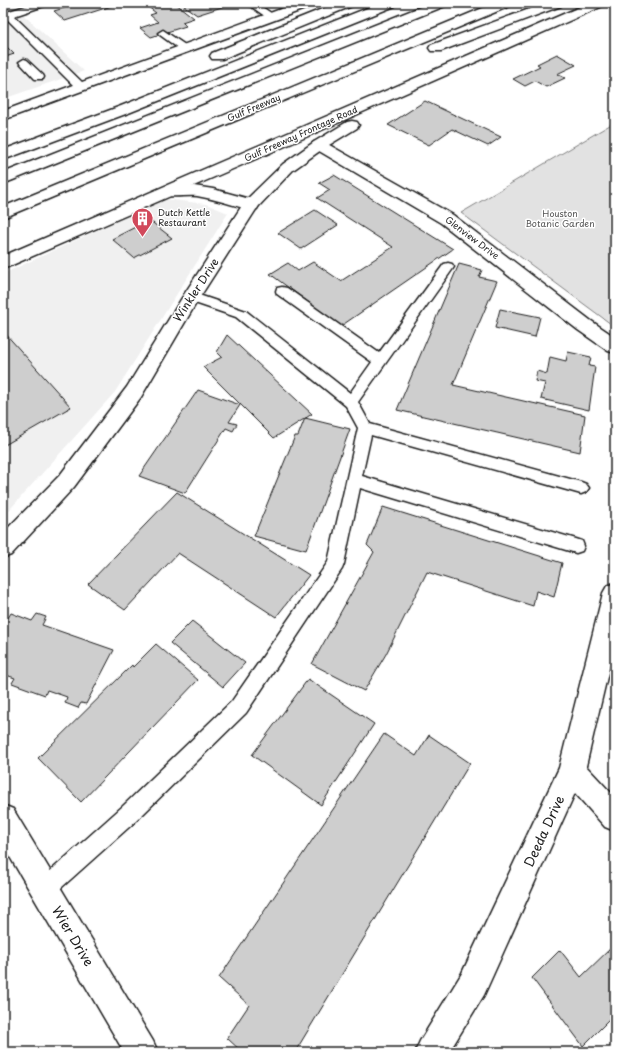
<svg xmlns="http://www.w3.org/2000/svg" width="618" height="1055" font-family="'Playpen Sans',sans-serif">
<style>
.built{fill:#f0f0f0}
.green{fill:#e2e2e2;stroke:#7f7f7f}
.building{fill:#cecece;stroke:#1c1c1c}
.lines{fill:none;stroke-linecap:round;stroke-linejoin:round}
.lane-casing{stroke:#1c1c1c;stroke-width:3}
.street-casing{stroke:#1c1c1c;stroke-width:3}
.secondary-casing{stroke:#1c1c1c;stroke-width:3}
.highway-casing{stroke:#1c1c1c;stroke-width:3}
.lane{fill:#fff;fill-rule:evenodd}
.street{fill:#fff;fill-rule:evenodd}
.secondary{fill:#fff;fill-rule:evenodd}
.highway{fill:#fff;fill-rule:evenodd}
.labels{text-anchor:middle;stroke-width:3;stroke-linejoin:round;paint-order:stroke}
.far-street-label{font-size:9px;fill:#1c1c1c;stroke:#fff}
.far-poi-label{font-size:9px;fill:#1c1c1c;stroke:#fff;text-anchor:start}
.far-park-label{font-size:9px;fill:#575757;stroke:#fff}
.street-label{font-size:11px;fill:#1c1c1c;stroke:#fff}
.near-street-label{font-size:13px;fill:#1c1c1c;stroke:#fff}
</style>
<rect width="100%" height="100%" fill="#fff"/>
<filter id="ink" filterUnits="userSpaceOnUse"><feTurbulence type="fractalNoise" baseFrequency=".025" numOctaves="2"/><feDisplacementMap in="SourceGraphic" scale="8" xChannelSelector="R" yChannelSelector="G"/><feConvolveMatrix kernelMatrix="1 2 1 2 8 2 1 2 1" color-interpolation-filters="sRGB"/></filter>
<g filter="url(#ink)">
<path class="built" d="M14 6 84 71 3 99V10Z
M165 199 206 204 228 213 115 392 3 517V274Z"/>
<path class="green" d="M615 122V327L461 213Z"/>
<path class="building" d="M81 3H121L65 21 54 11Z
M143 3H175L194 18 182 22 186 26 151 37 140 28 158 22 150 15 156 13Z
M180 3H221L225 6 197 15Z
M3 43 14 54 3 58Z
M557 54 576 65 557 74 565 78 546 87 535 81 525 86 513 79 540 66 537 64Z
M425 101 501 137 488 146 452 129 429 145 388 125Z
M334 175 453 249 341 326 270 274 288 263 298 271 313 262 341 281 393 247 317 198 330 190 319 183Z
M315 210 338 225 301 249 278 233Z
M149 220 172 238 134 258 112 239Z
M459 264 482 270 479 277 497 281 453 385 585 415 580 452 397 410Z
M500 309 540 317 535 337 495 328Z
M3 331 71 407 3 446Z
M227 335 312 414 274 438 203 367 222 357 217 352Z
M568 352 591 357 589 366 595 367 589 410 541 399 545 383 535 381 537 371 547 374 550 357 566 361Z
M198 390 240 405 229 422 237 424 233 431 226 428 185 493 139 476Z
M305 418 350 429 306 550 254 536 295 436H298Z
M177 492 309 575 276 617 178 553 125 610 88 584Z
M383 507 562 563 554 597 536 591 533 606 427 572 386 654 364 691 312 664 374 552 367 545Z
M11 613 32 621 37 614 46 617 42 625 114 650 86 704 81 703 78 708 65 703 67 697 47 690 45 695 12 683 15 678 3 674V626Z
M192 621 245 663 223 687 170 643Z
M156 644 198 680 81 802 38 758 132 665 133 667Z
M308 679 374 724 321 805 252 755Z
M384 734 416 756 429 735 470 763 295 1052H242L227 1038 249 1005 219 978Z
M613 946 615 949V1014L583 1046 532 978 560 950 581 977Z"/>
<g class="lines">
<defs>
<path id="lane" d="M35 3H48L47 5 14 16 85 85 86 87 85 89H77L6 18 3 19V13Z
M246 3H256L277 17 275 19H269Z
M163 30 188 47 190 49 188 51H182L160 35 158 33Z
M24 59 27 60 43 75 44 77 43 79H35L21 64 19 62Z
M448 263 452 264 454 267 452 270 358 402 370 424 581 482 586 484 589 488 586 492 581 494 371 435 362 476 576 539 582 541 584 546 582 551 576 553 360 488 344 564 342 569 246 713 137 820 52 896 45 899 38 896 35 889 38 882 123 806 232 701 328 562 358 428 346 406 236 317 186 300 185 297 186 294 191 293 196 294 246 311 350 393 372 362 277 294 276 291 277 288 282 287 287 288 379 353 444 264Z"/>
<path id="street" d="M319 141 324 142 453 215 590 320 615 337V353L608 351 578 330 441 223 314 148 312 145 314 142Z
M194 186 213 189 257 201 259 205 257 209 251 210C233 205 215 199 197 196 185 195 174 198 162 195L160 192 162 189Z
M615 583V643L586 766 615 797V831L605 827 575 793 484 995 449 1052H415L420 1041 462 973 559 768 603 593 607 586Z
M3 805 13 809 153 1041 158 1052H124L3 845Z"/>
<path id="secondary" d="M297 3H315L313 6 3 120V111Z
M589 3H605L603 6 297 141 3 269V256Z
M352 121 357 122 359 125 357 128 324 148 293 170 257 208 198 300 141 397 74 487 11 555 3 558V533L60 475 127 387 185 293 245 201 283 164 314 142 347 122Z"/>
<path id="highway" d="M337 3H354L352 6 222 59H212L210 56 212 53Z
M380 3H397L395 6 131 112 3 160V150L121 106Z
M430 3H447L445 6 3 184V173Z
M495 3H512L510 6 3 218V207Z
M546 3H563L561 6 441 51H431L429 48 431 45Z"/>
</defs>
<use href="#lane" class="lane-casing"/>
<use href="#street" class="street-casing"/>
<use href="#secondary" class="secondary-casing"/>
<use href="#highway" class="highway-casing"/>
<use href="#lane" class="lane"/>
<use href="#street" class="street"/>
<use href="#secondary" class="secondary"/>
<use href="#highway" class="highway"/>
</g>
</g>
<defs>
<symbol id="building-pin" viewBox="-11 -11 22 30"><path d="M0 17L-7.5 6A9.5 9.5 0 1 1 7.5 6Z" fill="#d1495b" stroke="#fff"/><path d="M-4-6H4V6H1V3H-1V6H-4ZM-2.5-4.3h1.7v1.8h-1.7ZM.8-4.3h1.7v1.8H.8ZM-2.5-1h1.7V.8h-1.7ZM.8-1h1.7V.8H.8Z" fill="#fff"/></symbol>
</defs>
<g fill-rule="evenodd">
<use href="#building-pin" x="130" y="206" width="25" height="34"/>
</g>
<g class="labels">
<g class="far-street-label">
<text transform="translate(254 108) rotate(-23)" y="3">Gulf Freeway</text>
<text transform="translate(301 134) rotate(-24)" y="3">Gulf Freeway Frontage Road</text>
<text transform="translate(472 238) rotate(37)" y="3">Glenview Drive</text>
</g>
<g class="far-poi-label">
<text x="158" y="216">Dutch Kettle<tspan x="158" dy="10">Restaurant</tspan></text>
</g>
<g class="far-park-label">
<text x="560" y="217">Houston<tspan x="560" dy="10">Botanic Garden</tspan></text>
</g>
<g class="street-label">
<text transform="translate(196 290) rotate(-57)" y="4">Winkler Drive</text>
</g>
<g class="near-street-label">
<text transform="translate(544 831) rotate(-65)" y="5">Deeda Drive</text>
<text transform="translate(73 936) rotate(59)" y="5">Wier Drive</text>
</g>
</g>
<rect width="618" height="1055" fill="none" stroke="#fff" stroke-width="16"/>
<rect x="8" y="8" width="602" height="1039" fill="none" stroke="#1c1c1c" stroke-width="1.5" filter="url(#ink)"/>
</svg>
